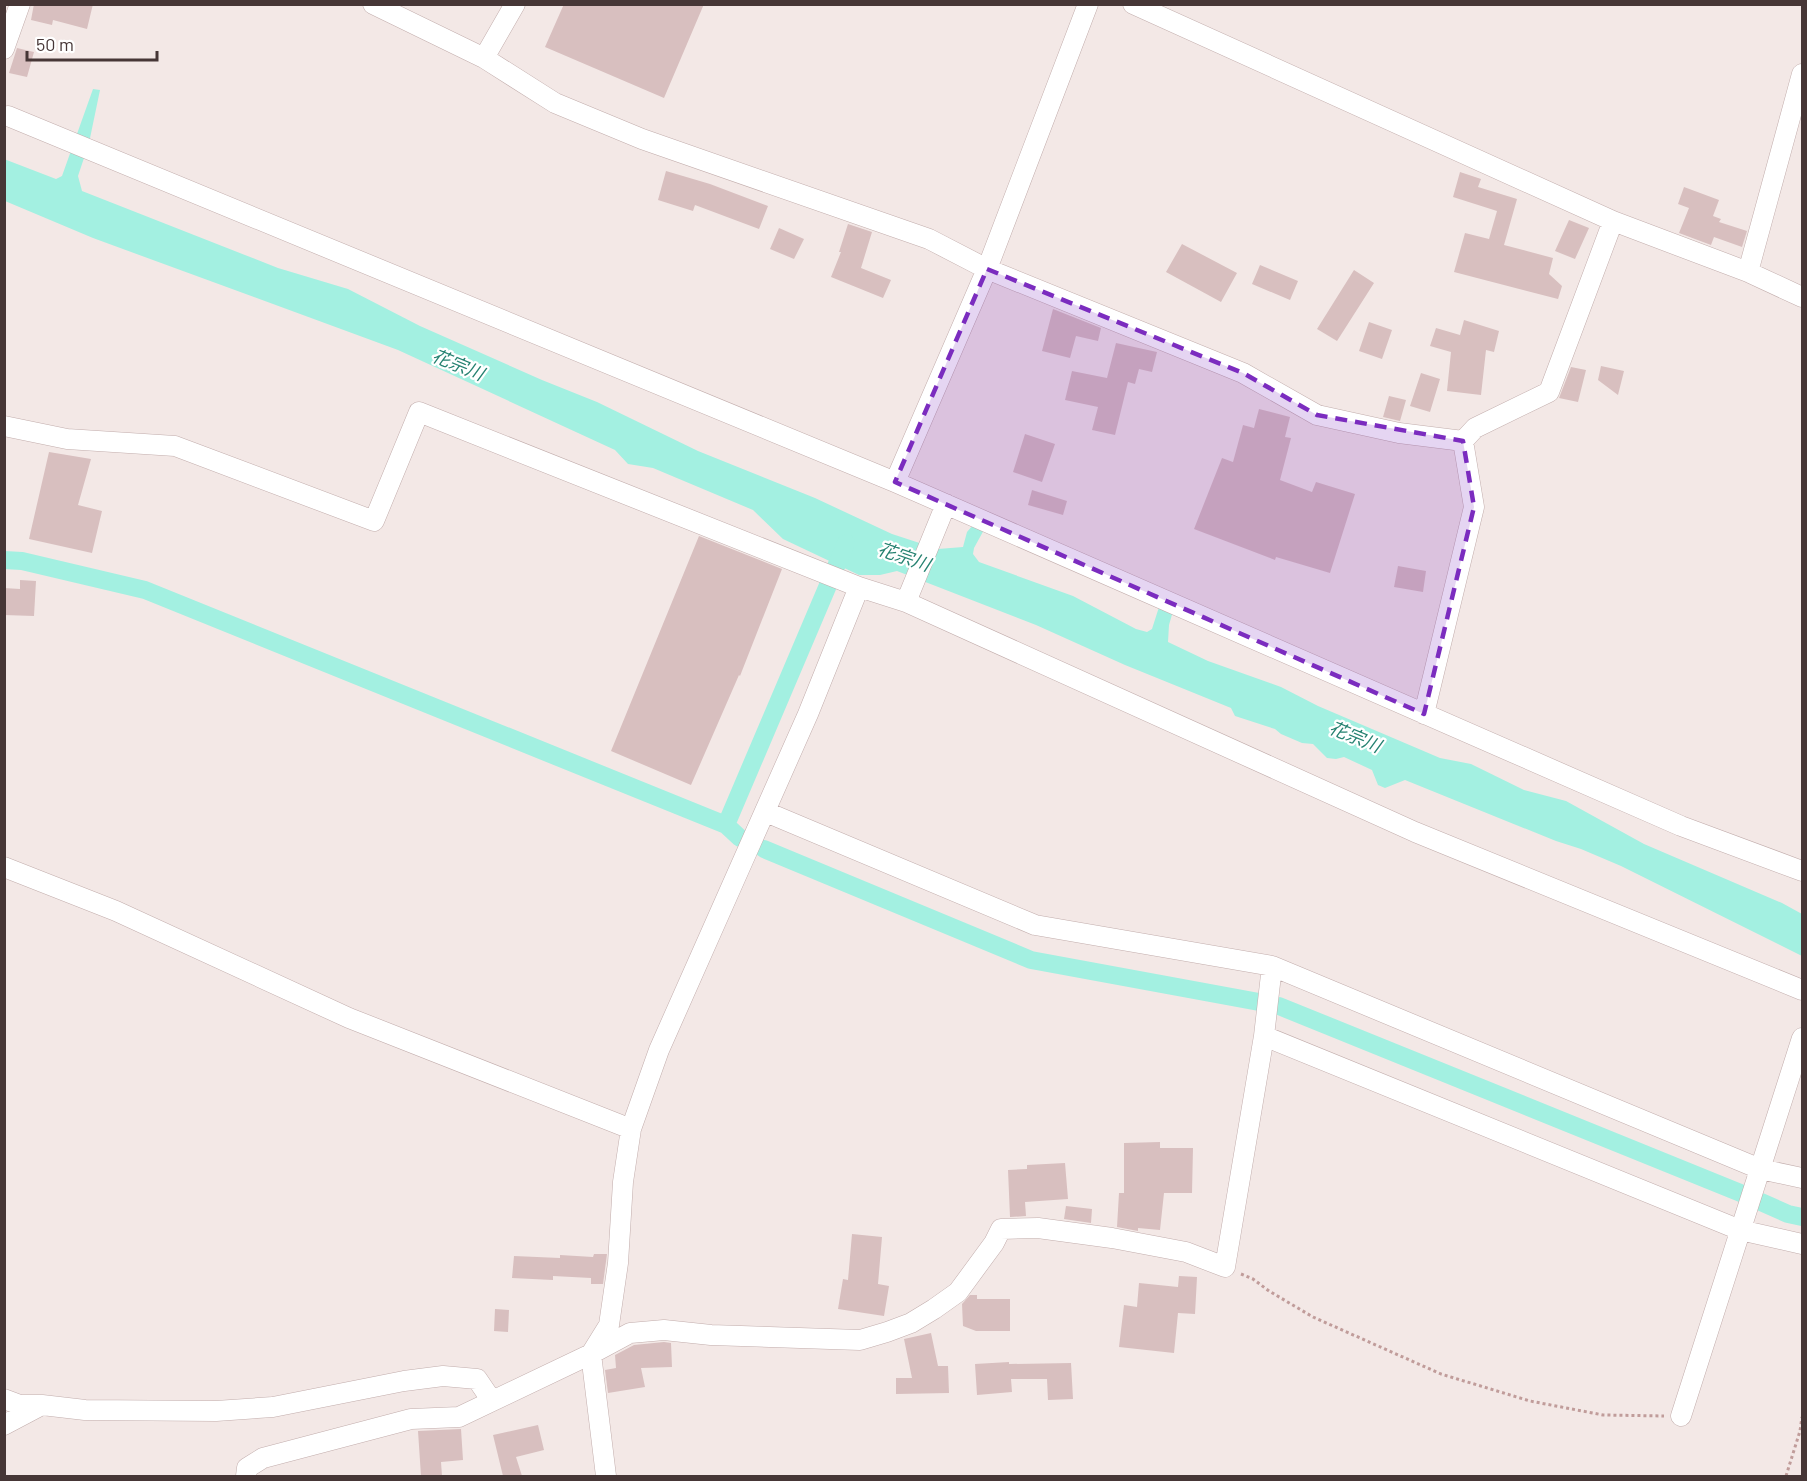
<svg xmlns="http://www.w3.org/2000/svg" width="1807" height="1481" font-family="Barlow,'Noto Sans JP',sans-serif">
<style>
.water{fill:#a3f0e1}
.lines{fill:none;stroke-linecap:round;stroke-linejoin:round}
.canal{stroke:#a3f0e1;stroke-width:18}
.building{fill:#d8bfbf}
.street-casing{stroke:#c2adac;stroke-width:21}
.path{stroke:#c09c9a;stroke-width:3;stroke-dasharray:3 3;stroke-linecap:butt}
.street{stroke:#fff;stroke-width:20}
.marked{fill:#7b2cbf;fill-opacity:0.2;stroke:#7b2cbf;stroke-width:4.5;stroke-dasharray:12 8;stroke-linejoin:round}
.labels{text-anchor:middle;stroke-width:4.5;stroke-linejoin:round;paint-order:stroke}
.water-label{font-size:18px;font-style:italic;fill:#268271;stroke:#fff}
</style>
<rect width="100%" height="100%" fill="#f3e8e6"/>
<path class="water" d="M93 89 100 90 89 143 78 176 82 191 278 268 348 289 420 326 542 380 597 402 698 451 815 498 892 534 938 549 963 547 967 532 973 525 985 528 974 548 973 554 979 562 1073 596 1136 629 1147 632 1152 629 1159 607 1173 611 1169 625 1168 642 1208 661 1281 687 1318 706 1440 758 1471 764 1524 790 1566 801 1644 844 1782 903 1802 914V956L1621 866 1581 849 1556 841 1405 780 1385 788 1378 785 1372 770 1344 757 1336 759 1327 758 1313 744 1302 743 1281 734 1275 729 1235 716 1231 708 1125 665 1036 625 897 571 880 575H859L783 539 753 510 653 468 628 464 615 450 398 350 93 238 5 201 4 159 56 179 62 176Z"/>
<g class="lines">
<path class="canal" d="M4 560 22 561 145 590 726 825 846 543
M726 825 740 838
M764 849 1031 960 1259 1002
M1279 1006 1743 1194
M1761 1202 1788 1214 1802 1217"/>
</g>
<path class="building" d="M34 4H93L87 29 53 20 52 25 31 20Z
M564 4H704L664 98 545 47Z
M17 48 34 52 27 77 9 73Z
M666 171 710 184 768 206 759 229 695 205 693 211 658 200Z
M1460 172 1481 179 1478 187 1517 199 1504 245 1553 258 1549 274 1562 286 1558 299 1454 272 1465 233 1489 239 1497 211 1453 197Z
M1684 187 1719 200 1713 216 1721 219 1719 222 1747 231 1742 247 1714 237 1711 245 1679 233 1689 208 1678 204Z
M1569 220 1589 228 1575 259 1555 251Z
M848 224 872 232 861 268 891 280 883 298 831 277 841 252H839Z
M779 228 804 239 794 259 770 249Z
M1182 244 1237 273 1221 302 1166 272Z
M1260 265 1298 281 1290 300 1252 284Z
M1354 270 1374 283 1337 341 1317 329Z
M1053 309 1101 328 1098 341 1076 336 1070 358 1042 351Z
M1464 320 1499 331 1494 352 1486 350 1481 395 1447 391 1451 352 1430 346 1436 328 1460 335Z
M1369 322 1392 330 1382 359 1359 351Z
M1116 343 1157 352 1152 372 1139 369 1135 384 1128 382 1115 435 1092 430 1098 407 1065 400 1072 371 1107 378Z
M1601 366 1624 371 1618 395 1598 380Z
M1571 367 1586 370 1578 402 1559 398Z
M1421 373 1440 379 1430 412 1410 406Z
M1389 396 1406 400 1400 421 1383 417Z
M1259 409 1290 417 1285 437 1291 438 1280 480 1312 492 1316 482 1355 494 1330 573 1276 557 1275 560 1194 529 1222 458 1233 462 1243 425 1254 428Z
M1025 434 1055 444 1042 482 1013 472Z
M49 452 91 459 78 505 102 511 92 553 29 539Z
M1032 490 1067 501 1063 515 1028 505Z
M699 536 782 569 740 676 739 675 691 785 611 751Z
M1398 566 1426 571 1423 592 1394 587Z
M20 580 36 581 34 616 4 615V588L20 589Z
M1160 1142V1148H1193L1192 1193H1164L1160 1230 1138 1228V1231L1117 1227 1119 1193H1124V1143Z
M1065 1163 1068 1199 1025 1202 1026 1216 1010 1217 1008 1170 1027 1169V1165Z
M1066 1206 1092 1209 1091 1223 1064 1219Z
M852 1234 882 1237 878 1284 889 1286 884 1316 838 1309 843 1279 848 1280Z
M594 1254H607L603 1284H591V1278L553 1276V1280L512 1278 514 1256 560 1258V1255L593 1257Z
M1179 1276 1197 1277 1195 1314 1178 1313 1174 1353 1119 1347 1124 1305 1137 1307 1139 1283 1178 1287Z
M970 1295H977V1299H1010V1331H976L963 1326 962 1304Z
M495 1309 509 1310 508 1332 494 1331Z
M931 1333 938 1366H948L949 1393 896 1394V1378H912L904 1339Z
M664 1342 671 1343 672 1367 641 1368 645 1387 608 1393 605 1370 616 1368 615 1355 634 1345Z
M1009 1362V1364L1071 1363 1073 1399 1048 1400 1047 1379H1011L1012 1392 977 1395 975 1364Z
M538 1425 544 1450 516 1457 522 1476H503L493 1435Z
M461 1429 463 1460 441 1462 442 1476H421L418 1431Z"/>
<g class="lines">
<defs>
<path id="street" d="M373 4 484 58 555 103 642 139 929 239 987 269 1243 373 1317 415 1399 433 1463 441
M1133 4 1613 221 1748 272 1802 297
M4 49 20 4
M484 58 515 4
M8 116 895 482 1681 826 1802 871
M1748 272 1802 74
M4 426 67 439 175 446 374 521 419 412 859 587 906 602 1415 832 1802 990
M1463 441 1475 428 1549 392 1613 221
M895 482 987 269 1088 4
M906 602 946 504
M1424 714 1474 507 1463 441
M766 812 1035 925 1272 966 1760 1169 1802 1178
M4 867 116 911 349 1018 631 1129
M1264 1036 1740 1230 1802 1244
M4 1399 20 1405H42L85 1410 216 1411 273 1407 404 1381 443 1376 477 1379 492 1401
M1681 1416 1802 1038
M4 1425 40 1406
M246 1476 247 1468 263 1458 411 1419 459 1417 591 1354 630 1333 664 1330 711 1335 860 1340 887 1332 911 1323 934 1309 958 1292 994 1243 1001 1229 1038 1228 1112 1238 1186 1252 1225 1267 1264 1036 1272 966
M606 1476 591 1354 609 1325 618 1263 623 1182 631 1129 659 1050 808 714 859 587"/>
</defs>
<use href="#street" class="street-casing"/>
<path class="path" d="M1241 1274 1253 1279 1269 1291 1313 1317 1441 1374 1530 1401 1603 1415 1664 1416
M1786 1476 1800 1431 1802 1417"/>
<use href="#street" class="street"/>
</g>
<path class="marked" d="M987 269 1243 373 1317 415 1463 441 1474 507 1424 714 895 482Z"/>
<g class="labels">
<g class="water-label">
<text transform="translate(458 365) rotate(22)" y="6">花宗川</text>
<text transform="translate(904 557) rotate(19)" y="6">花宗川</text>
<text transform="translate(1355 737) rotate(22)" y="6">花宗川</text>
</g>
</g>
<rect width="1807" height="1481" fill="none" stroke="#463636" stroke-width="12"/>
<path d="M27 51v9h130v-9" fill="none" stroke="#463636" stroke-width="3"/>
<text x="36" y="51" font-size="18" fill="#463636" stroke="#ffffff" stroke-width="4.5" paint-order="stroke">50 m</text>
</svg>
